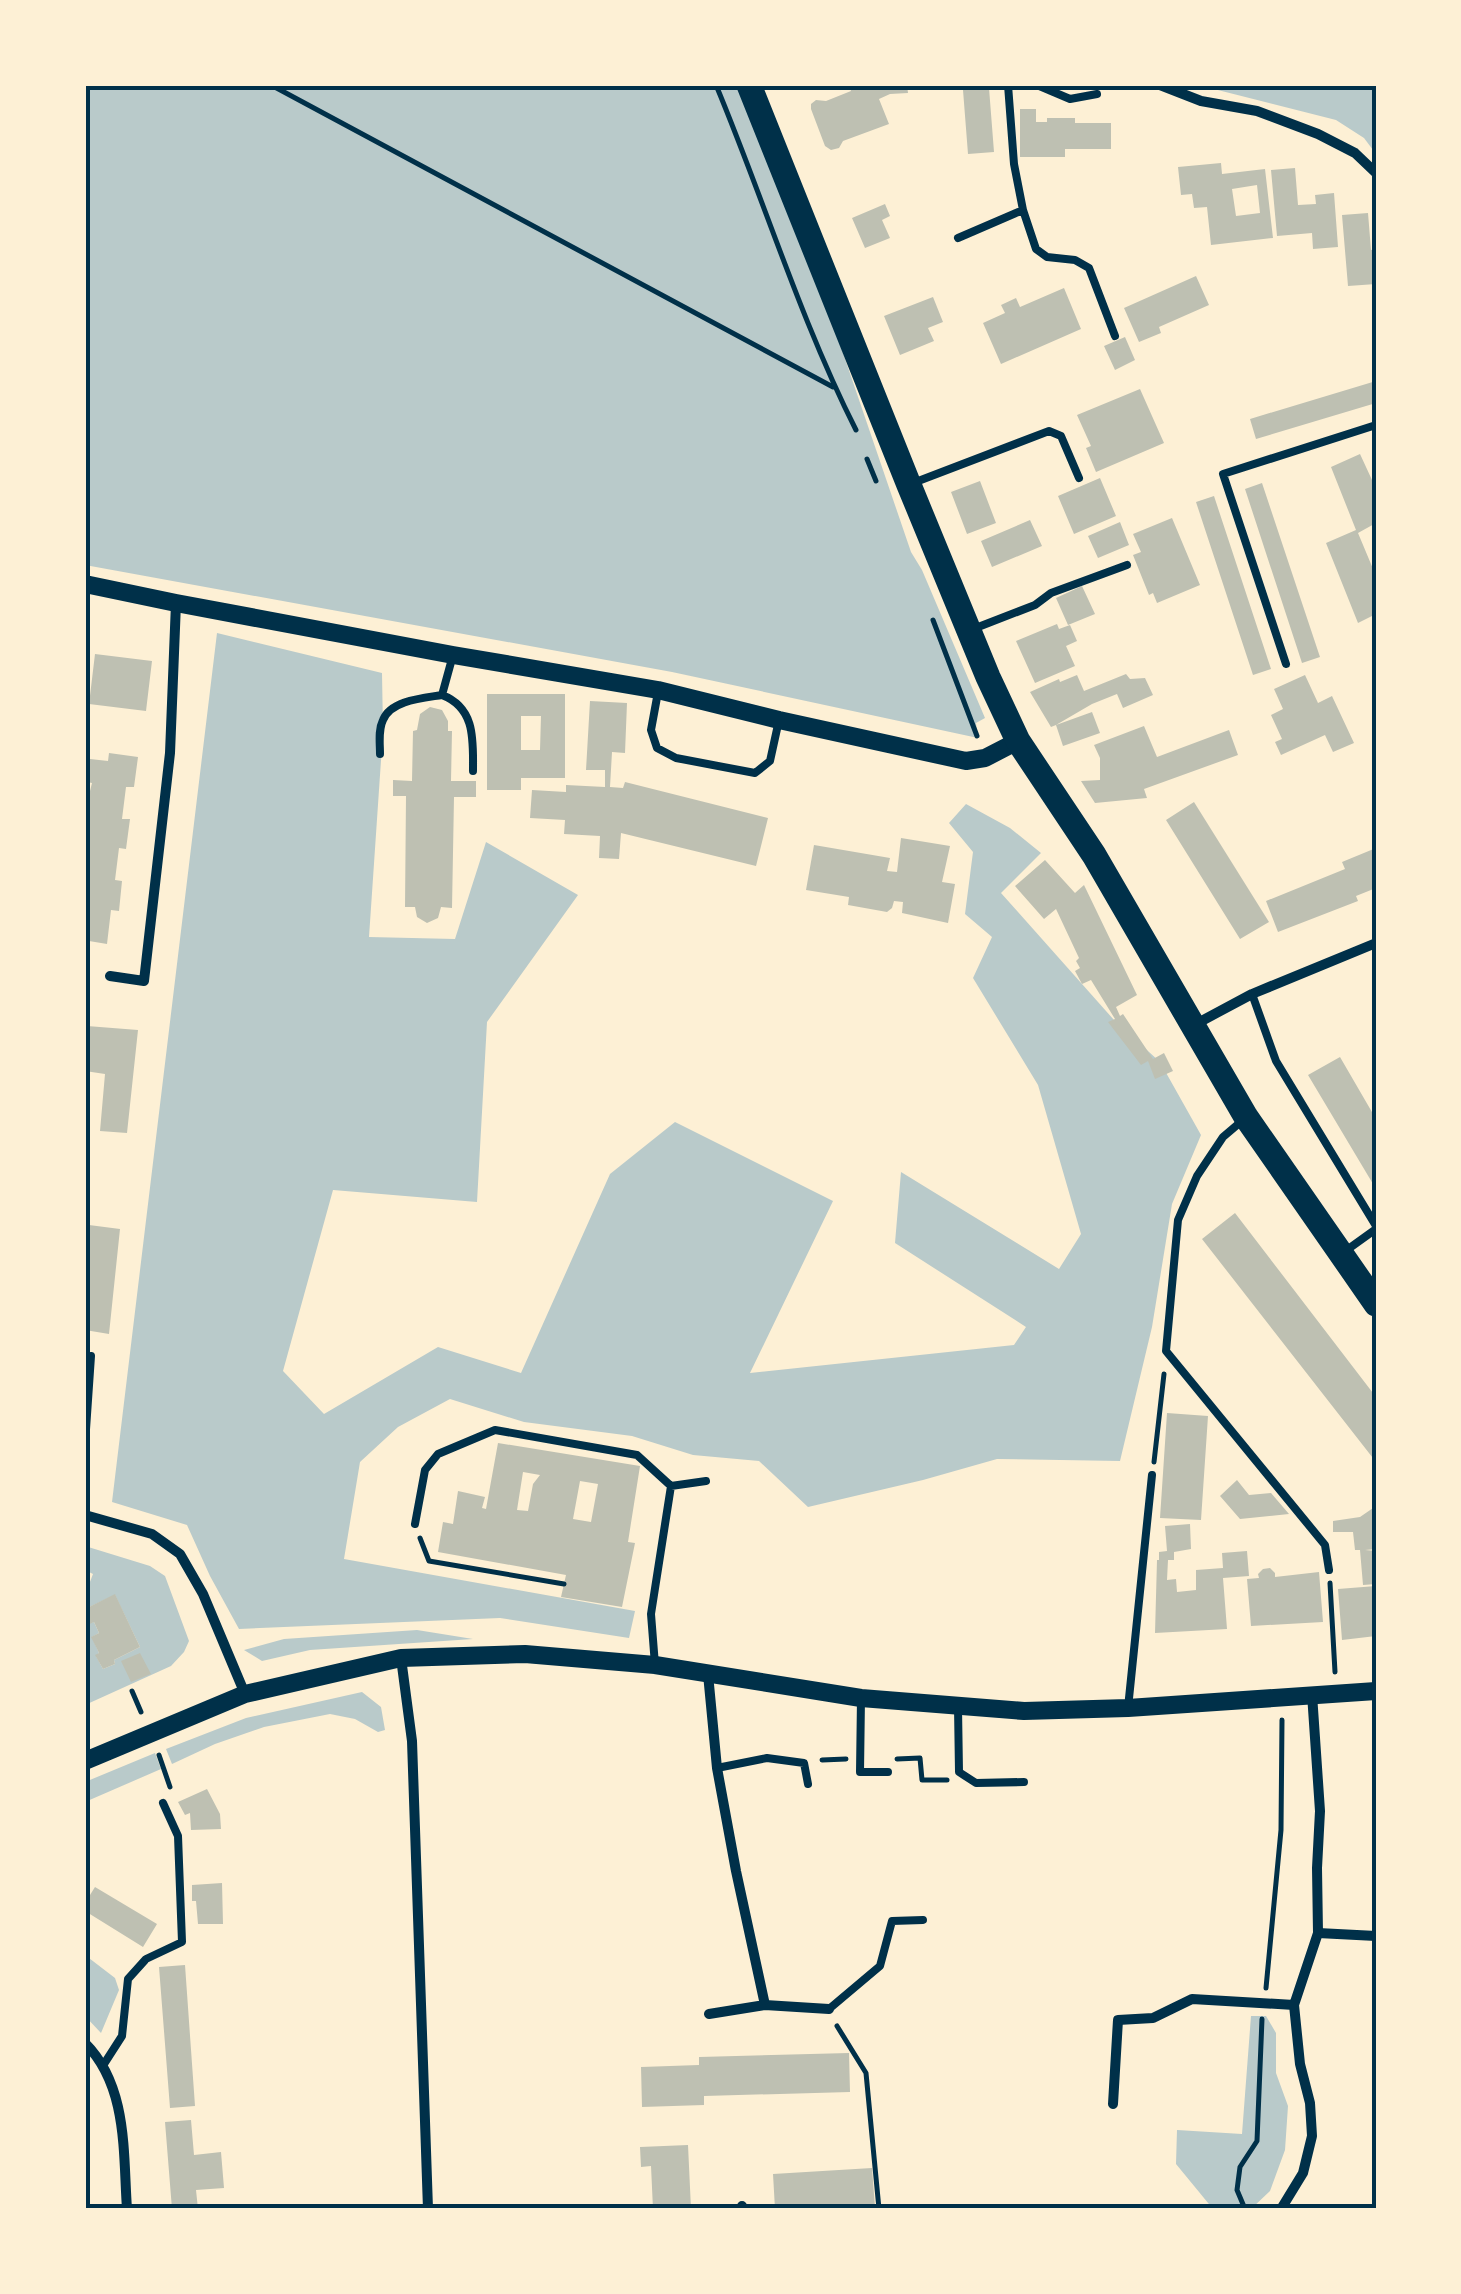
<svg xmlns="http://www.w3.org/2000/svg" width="1461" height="2294" font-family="Jost,sans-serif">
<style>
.green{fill:#b9caca}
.building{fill:#bec0b2;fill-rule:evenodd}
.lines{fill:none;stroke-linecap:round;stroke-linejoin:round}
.path{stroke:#003049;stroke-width:5}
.service{stroke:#003049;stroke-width:8}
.minor{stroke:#003049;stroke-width:10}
.tertiary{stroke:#003049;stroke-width:18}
.primary{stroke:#003049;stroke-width:25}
.neatline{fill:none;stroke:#003049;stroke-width:4}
</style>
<rect width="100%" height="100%" fill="#fdf0d5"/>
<path class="green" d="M85 85H736L828 309 911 552 922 570 985 718 976 723 978 738 672 672 85 565Z
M1198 85H1376V154L1364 138 1336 120Z
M217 633 382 673 383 731 369 937 455 939 486 842 578 895 487 1022 477 1202 333 1190 283 1371 324 1414 438 1347 521 1373 610 1174 675 1122 833 1201 750 1373 1014 1345 1026 1327 895 1243 901 1172 1059 1269 1081 1234 1038 1085 973 978 992 937 965 914 973 852 949 823 966 804 1010 828 1041 853 1001 893 1114 1020 1160 1062 1201 1135 1172 1204 1152 1327 1120 1461 997 1459 923 1480 808 1507 759 1461 693 1455 632 1436 524 1422 450 1399 398 1427 360 1462 344 1559 635 1611 629 1638 500 1618 239 1629 210 1576 187 1525 112 1502Z
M85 1546 150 1566 165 1576 189 1641 184 1652 171 1666 85 1705V1624L94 1622 99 1633 92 1637 99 1653 96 1656 103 1669 115 1664 114 1660 140 1647 115 1595 85 1609V1595L93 1574 85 1570Z
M417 1630 473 1639 310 1650 262 1661 244 1650 284 1639Z
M362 1692 381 1707 385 1730 378 1732 355 1719 330 1714 264 1727 215 1744 172 1764 166 1749 246 1718Z
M155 1753 161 1769 85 1802V1782Z
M85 1955 115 1978 119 1990 101 2033 85 2016Z
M1251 2016H1266L1276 2033V2073L1288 2106 1285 2150 1270 2191 1251 2209H1213L1176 2164 1177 2130 1242 2134Z"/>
<path class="building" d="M849 85H907L908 93 890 94 879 99 889 124 843 141 839 148 831 150 825 146 811 109V104L816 100 826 101 851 91Z
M989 88 994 152 968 154 963 90Z
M1020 109H1036V122H1047V118H1075V123H1111V149H1065V157H1020Z
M1221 163 1222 174 1265 169 1273 238 1211 245 1207 207 1194 208 1192 194 1181 195 1178 167ZM1257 185 1260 213 1236 216 1232 189Z
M1295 168 1298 205 1316 204 1315 195 1334 193 1338 247 1313 249 1312 233 1277 236 1271 170Z
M885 204 890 216 882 220 890 238 865 248 852 218Z
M1368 213 1371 250 1376 249V284L1348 286 1342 215Z
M1196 276 1209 305 1159 327 1161 333 1139 342 1124 308Z
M1064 288 1081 329 1001 364 983 323 1005 313 1001 305 1016 298 1020 307Z
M933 297 943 322 928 328 934 341 900 355 884 316Z
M1125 337 1135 360 1115 370 1104 346Z
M1376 381V403L1256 439 1250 419Z
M1140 389 1164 443 1096 472 1086 448 1091 446 1077 415Z
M1360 454 1372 480 1376 478V523L1358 533 1376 576V614L1358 623 1326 543 1356 530 1331 467Z
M1100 478 1116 516 1074 534 1058 496Z
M980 481 996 523 967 534 951 492Z
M1262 483 1320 657 1302 663 1245 489Z
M1214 496 1271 669 1253 675 1196 502Z
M1172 518 1200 585 1157 603 1153 593 1149 595 1133 555 1141 552 1133 534Z
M1030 520 1042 546 992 567 981 541Z
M1120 522 1129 545 1098 558 1088 536Z
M1082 586 1095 614 1068 625 1056 598Z
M1057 624 1059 629 1070 625 1077 641 1066 646 1075 666 1035 683 1016 641Z
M95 654 152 661 146 711 89 704Z
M1126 674 1130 679 1145 678 1153 695 1123 708 1117 694 1092 704 1056 725 1092 712 1100 733 1063 746 1056 725 1051 727 1030 692 1059 679 1060 682 1077 675 1084 691Z
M1305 675 1318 703 1332 696 1354 743 1333 752 1325 735 1281 755 1275 742 1282 739 1271 715 1283 709 1274 689Z
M487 694H565V778H521V790H487ZM521 716H541L540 750H521Z
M590 701 627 703 625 753 612 752 610 787 623 788 625 782 768 818 756 866 621 833 619 859 599 858 600 836 564 834 565 820 530 818 532 790 566 792V785L605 787V770H586Z
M430 707 442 710 448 721V731H452L451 781H476V797H454L452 908 441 907 438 918 427 923 417 917 415 907H405L406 796H393V780L412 781 413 731 417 730 420 714Z
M1144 726 1157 757 1229 730 1238 755 1144 789 1147 798 1095 803 1081 781 1100 780V758L1094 745Z
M109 753 138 757 134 787H126L122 819H130L126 849 119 848 115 880 122 881 119 911 111 910 107 944 89 941 87 951H85V791H90L92 783 87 782 90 759 108 761Z
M1194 802 1269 922 1240 939 1166 820Z
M901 838 950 846 942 882 955 884 948 923 902 913 903 902 894 901 892 908 887 912 848 905 849 897 806 890 814 845 890 858 887 871 897 872Z
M1376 848V888L1356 896 1358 901 1278 932 1266 901 1345 869 1342 862Z
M1045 860 1075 893 1084 885 1137 995 1116 1007 1120 1016 1123 1014 1153 1059 1164 1053 1173 1071 1155 1079 1148 1061 1141 1065 1108 1022 1115 1019 1091 980 1082 984 1075 971 1080 968 1076 961 1079 958 1056 909 1044 919 1015 886Z
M87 1026 138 1030 127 1133 100 1131 105 1074 85 1071Z
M1340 1057 1376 1119V1189L1308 1075Z
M1235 1213 1376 1397V1462L1202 1239Z
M89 1225 120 1229 109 1334 85 1330V1263Z
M1167 1413 1208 1416 1201 1520 1160 1518Z
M498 1443 640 1466 628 1542 635 1543 622 1607 561 1597 566 1575 438 1552 443 1522 453 1524 458 1491 485 1497 482 1508 486 1509ZM523 1472 540 1475 533 1484 528 1511 517 1510ZM580 1481 598 1484 591 1522 573 1519Z
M1237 1480 1249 1495 1271 1493 1289 1514 1240 1519 1220 1496Z
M1376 1506V1549L1365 1550 1376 1551V1584L1363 1585 1360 1550H1355L1353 1532H1333V1521L1360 1517Z
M1190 1524 1191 1549 1174 1552V1560H1168L1167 1580 1176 1579 1177 1592 1196 1590V1570L1223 1568 1222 1553 1247 1551 1249 1576 1223 1578 1227 1629 1155 1633 1157 1560H1159V1552L1167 1551 1165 1526Z
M1270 1568 1275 1573V1577L1319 1572 1323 1622 1251 1626 1247 1579 1259 1578 1258 1574 1263 1569Z
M1376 1586V1636L1342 1640 1338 1589Z
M115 1594 140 1647 114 1660 115 1664 103 1669 95 1655 99 1653 91 1637 99 1633 94 1622 85 1626V1609Z
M140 1653 151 1674 131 1682 121 1661Z
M207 1789 220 1814 221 1829 191 1830 190 1813 185 1815 178 1802Z
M222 1883 223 1924H198L196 1901H192V1885Z
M95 1887 157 1924 143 1947 85 1911V1903Z
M185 1965 195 2106 170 2108 159 1967Z
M849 2053 850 2092 704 2096V2105L642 2107 641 2067 699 2065V2057Z
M191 2120 194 2155 221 2152 224 2188 196 2190 198 2209H172L165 2122Z
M688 2145 691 2209H653L651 2166 641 2167 640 2147Z
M872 2168 875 2207 775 2209 773 2174Z"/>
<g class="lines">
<path class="path" d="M271 85 833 387
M716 85C764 200 800 319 856 430
M867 459 876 481
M933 620 977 736
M1154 1462 1164 1374
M420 1538 429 1561 564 1584
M1330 1583 1335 1672
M132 1691 141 1712
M159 1755 170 1787
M897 1759 920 1758 922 1780H947
M822 1760 846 1759
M1266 1988 1281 1830 1282 1720
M837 2026 866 2073 879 2209
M1245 2209 1237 2190 1240 2167 1257 2141 1262 2019"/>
<path class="service" d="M1008 85 1014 164 1023 210 1036 249 1047 257 1075 260 1089 268 1115 336
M1037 85 1070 99 1097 94
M958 238 1023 210
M913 483 1049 431 1061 436 1079 478
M973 629 1035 605 1051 593 1127 565
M1286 664 1223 474 1376 425
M658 692 651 730 657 748 676 758 755 773 770 761 779 720
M442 695C476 708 473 741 473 771
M380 754C380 743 378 730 383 720 391 700 424 698 442 695L453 655
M1252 994 1276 1061 1376 1226
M1243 1120 1223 1137 1197 1176 1178 1220 1166 1351 1325 1545 1329 1570
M1344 1252 1376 1229
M85 1444 91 1356
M415 1524 425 1470 438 1454 495 1430 637 1455 671 1486
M655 1665 651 1614 671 1486 706 1481
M861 1698 860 1772H888
M958 1707 959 1772 976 1783 1024 1782
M1128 1708 1152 1475
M717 1768 767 1758 804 1763 808 1784
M829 2009 880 1966 892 1921 923 1920
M104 2064 122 2036 128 1979 146 1959 182 1942 178 1836 163 1803"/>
<path class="minor" d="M1160 85 1201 101 1257 111 1318 134 1355 153 1376 173
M110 976 144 981 170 753 176 603
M1194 1025 1252 994 1376 943
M85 1515 152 1534 180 1554 203 1594 245 1694
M401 1658 412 1741 428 2209
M708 1674 717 1768 736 1871 765 2005
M1318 1933 1376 1936
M709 2014 765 2005 829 2009
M85 2043C128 2086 123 2152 127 2209
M1113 2104 1118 2020 1153 2018 1192 1999 1294 2005
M742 2206V2209
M1281 2209 1303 2173 1312 2136 1310 2103 1300 2064 1294 2005 1318 1933 1317 1868 1320 1811 1312 1694"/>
<path class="tertiary" d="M85 584 176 603 453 655 658 690 779 720 966 761 985 758 1018 741
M85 1761 245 1694 401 1658 525 1654 655 1665 861 1698 1024 1711 1128 1708 1376 1691"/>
<path class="primary" d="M749 85 909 485 988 677 1018 741 1094 855 1246 1117 1376 1304"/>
</g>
<rect width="1461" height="2294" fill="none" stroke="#fdf0d5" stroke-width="175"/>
<rect x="88" y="88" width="1286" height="2118" class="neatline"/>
</svg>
